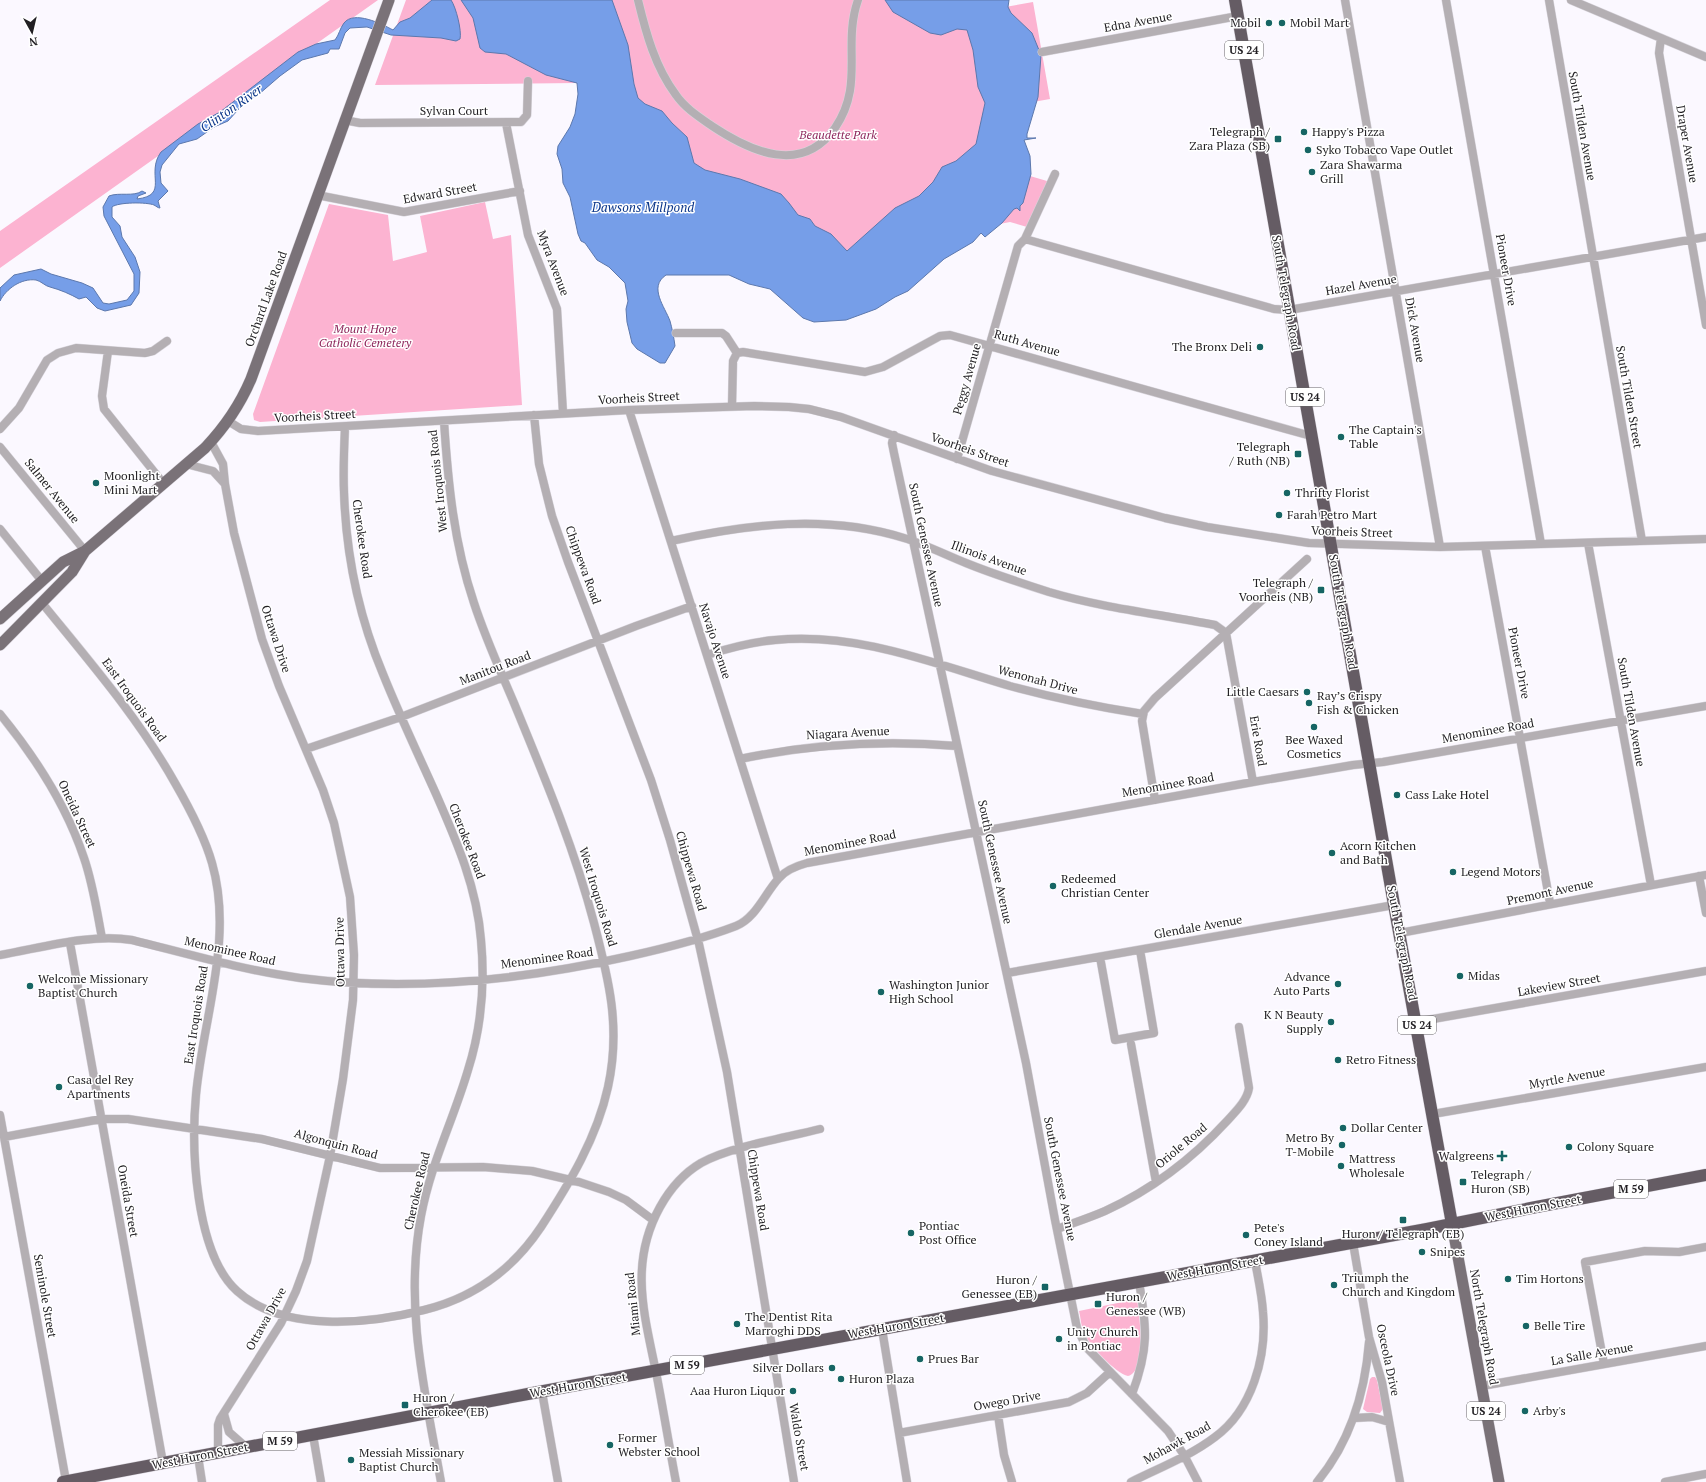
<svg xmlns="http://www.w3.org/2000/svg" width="1706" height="1482" font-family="'PT Serif',serif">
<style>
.green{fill:#fcb3d1}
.water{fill:#769ee8;stroke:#5c78ad}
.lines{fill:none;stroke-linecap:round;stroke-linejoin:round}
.minor-casing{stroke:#d8d5dc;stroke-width:9}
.major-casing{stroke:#d8d5dc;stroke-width:12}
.highway-casing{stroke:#d8d5dc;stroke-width:13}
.minor{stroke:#b4afb3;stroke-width:8}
.major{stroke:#7a7278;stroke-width:11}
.highway{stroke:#655c64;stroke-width:12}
.poi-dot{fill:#166564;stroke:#fff;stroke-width:1.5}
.labels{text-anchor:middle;stroke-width:3;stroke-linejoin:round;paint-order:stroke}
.shield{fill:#fff;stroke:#646265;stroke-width:1}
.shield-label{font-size:11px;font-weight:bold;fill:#211f23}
.street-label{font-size:12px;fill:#211f23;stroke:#fff}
.poi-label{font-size:12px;fill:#211f23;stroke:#fff;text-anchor:start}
.park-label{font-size:12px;font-style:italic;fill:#8e275c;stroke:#fff}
.water-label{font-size:13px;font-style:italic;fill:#0b368a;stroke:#fff}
</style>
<rect width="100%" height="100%" fill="#fbf8ff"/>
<path class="green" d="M330 0H378L0 268V231Z
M406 0H909L932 20 1033 2 1050 99 1033 102 1004 155 1030 176 1047 181 1048 185 1027 227 1010 222 963 231 858 278 577 83 375 85Z
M485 202 493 239 511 235 522 405 260 422 254 420 253 414 329 204 388 215 393 261 427 252 420 216Z
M1137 1299C1139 1314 1148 1371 1128 1376 1116 1374 1089 1344 1084 1333 1081 1326 1081 1319 1079 1311Z
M1372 1377H1375L1377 1380 1383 1409 1380 1413 1367 1412 1363 1409 1370 1379Z"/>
<path class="water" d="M432 0H451C456 7 462 31 460 39L456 41 441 38 391 35 367 27 350 28 345 33 339 49H330L328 53 302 60 280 76 258 95 246 101 228 121 214 127 197 139 179 144 162 165 160 172 161 183 168 191 158 201 160 208C158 208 156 206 154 205 147 202 118 202 112 207V217L120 226 122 237 135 257 140 272 139 293 131 305 105 311 97 308 86 297 79 299C70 294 61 290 50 287 45 286 41 281 36 280 21 278 6 289 0 301V288L14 275 41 269 51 274 82 283 93 288 103 303 109 304 127 300 134 291V274L104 216 103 207 109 196C119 192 134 197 142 191L146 193 138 196 137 199C170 195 145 174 161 152L198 124 220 112 298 52 316 44 335 40C339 35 340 28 344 23 354 10 382 24 393 30L400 22 410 18Z
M461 0H612L628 45 634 84 638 98 645 104 662 111 672 123 687 137 694 163 705 170 740 179 781 194 789 203 798 215 810 219 815 226 831 234 847 251 895 208 919 196 933 182 942 167 956 161 976 144 985 103 978 87 973 50 967 30 957 29 941 35 930 33 893 12 885 0H1009L1008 7 1011 13 1032 33 1041 55 1038 97 1027 134V138H1036L1024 140 1030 156 1031 174 1023 203 1020 206V211L1017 208 1014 209 1002 223 985 237 981 233 973 242 944 259 908 291 895 297 876 309 846 320 814 322 803 318 770 289 749 284 729 275H666C648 287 665 307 670 321 672 328 674 338 675 346L665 363H660L637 349 632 343 627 322 626 309 628 301 625 283 609 267 597 260 585 243 581 241 578 234 570 197 563 183 562 169 557 154 558 146 570 127 575 114 578 94 577 83 546 75 506 54 485 52 480 48 473 18Z"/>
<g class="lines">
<defs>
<path id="minor" d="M638 0C646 33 655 67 676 95 685 108 699 117 712 126 751 152 802 175 835 128 865 84 842 46 858 0
M1345 0 1440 547
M1446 0 1541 544
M1549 0 1642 541
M1571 0 1706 57
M1661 38 1659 53 1706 325
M1042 52 1238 16
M344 120 360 123 521 122 527 115 528 81
M506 123 528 235 557 309 563 413
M317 195 404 212 520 191
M1025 239 1274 309 1289 310 1706 237
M676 333H722L726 336 737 353
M108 351 102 396 104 409 163 483
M737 353 743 352 865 372 883 367 940 336 950 335 1311 436
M732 406 733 361 737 353
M629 410 778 879
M534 415 539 464 552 516 568 562 651 780 670 840 699 944 727 1072 794 1482
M228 421 241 429 258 431 629 410 754 406 789 407 809 409 841 417 992 471 1165 518 1207 527 1309 543 1440 547 1706 539
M345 427C344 449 343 471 344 492 346 554 359 617 383 674 399 714 418 754 436 794 457 842 477 888 481 940 485 983 481 1029 468 1070 453 1121 431 1163 421 1216 404 1307 425 1392 441 1482
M0 429 19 408 47 360 58 353 76 348 145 353 153 351 167 341
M894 435 892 443 894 453 1026 1063 1055 1220 1077 1328 1087 1348 1168 1431 1184 1455 1198 1482
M211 442 223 464 225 484 234 533 262 639 279 686 323 790 334 823 350 897 354 955 353 1000 343 1079 330 1156 307 1261 296 1291 281 1323 220 1419 218 1425V1453
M0 447 85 551
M957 459 1018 246 1025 239 1055 174
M186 464 213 471 225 484
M0 529 42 581
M671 541C748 524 827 514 904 538 924 544 946 555 966 563 993 574 1021 583 1049 592 1103 608 1159 614 1215 625L1226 633
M1588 543 1651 885
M1485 546 1550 903
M42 603C89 661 138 717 175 783 190 809 204 835 212 863 234 939 203 1018 196 1095 191 1148 195 1253 237 1291 283 1333 369 1324 424 1310 473 1298 513 1269 541 1227 569 1184 597 1138 608 1087 621 1028 609 980 594 923 574 847 544 776 514 703 500 670 485 637 474 603 454 544 448 483 444 421
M1226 633 1253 782
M707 655C729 648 751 642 775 640 857 632 933 663 1010 686 1054 698 1098 707 1143 714
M0 714C36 758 66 804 84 858 93 884 97 912 102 938
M306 749 401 717 636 626 692 606
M740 759C812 744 884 740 957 746
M1155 800 1142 721 1144 711 1155 698 1307 559
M1699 876 1706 913
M1400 933 1706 875
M70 943 163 1463
M0 955C41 948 91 933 132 940 188 954 243 970 300 978 409 992 523 980 630 956 666 948 702 939 736 926 756 918 765 893 779 878 786 870 796 866 807 863L1253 782 1353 765 1383 762 1706 706
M1100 957 1115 1040 1154 1033 1140 950
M1007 973 1394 905
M1416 1022 1706 971
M1131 1044 1156 1182
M1433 1114 1706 1067
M0 1115 66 1481
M4 1137 101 1119H128L262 1139 380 1168 483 1167 532 1171 579 1182 609 1192 626 1200 653 1220
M1057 1229C1073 1223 1089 1218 1105 1211 1151 1190 1193 1158 1227 1121 1235 1112 1247 1101 1249 1088L1239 1027
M1353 1243 1369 1337 1382 1382 1400 1482
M882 1329 907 1482
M1604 1364 1585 1262 1645 1251 1679 1252 1706 1247
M1482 1386 1706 1346
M542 1392 558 1482
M1132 1394C1149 1349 1147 1328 1139 1282
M224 1414 229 1432 246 1447
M998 1415 1004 1455 1012 1482
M1355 1418 1372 1417 1389 1422
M899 1433 1069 1402 1087 1393 1110 1372
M313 1435 321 1482
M198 1456 202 1482
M676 1482C669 1445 663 1408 656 1372 644 1313 629 1263 660 1207 670 1189 684 1173 701 1163 732 1146 785 1138 820 1129
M1131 1482C1159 1468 1190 1456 1215 1437 1252 1410 1267 1357 1263 1312 1262 1295 1258 1278 1255 1261
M1317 1482C1351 1441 1365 1393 1369 1342
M1665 1482 1706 1474"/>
<path id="major" d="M0 619 63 562 85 551 205 448C225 427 240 405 251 379L389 0
M0 645 72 572 85 551
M1452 1224 1499 1482"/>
<path id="highway" d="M1235 0 1393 899 1452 1224
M63 1482 533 1393 1427 1229 1531 1208 1706 1175"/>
</defs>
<use href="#minor" class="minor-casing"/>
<use href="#major" class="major-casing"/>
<use href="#highway" class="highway-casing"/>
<use href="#minor" class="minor"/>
<use href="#major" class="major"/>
<use href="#highway" class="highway"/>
</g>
<g class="poi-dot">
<circle cx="1269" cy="23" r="4"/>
<circle cx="1282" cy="23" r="4"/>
<circle cx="1304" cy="132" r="4"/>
<rect x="1274" y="135" width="8" height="8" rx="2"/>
<circle cx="1308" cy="150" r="4"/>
<circle cx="1312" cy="172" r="4"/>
<circle cx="1260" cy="347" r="4"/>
<circle cx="1341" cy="437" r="4"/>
<rect x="1294" y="450" width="8" height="8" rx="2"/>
<circle cx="96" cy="483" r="4"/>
<circle cx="1287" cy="493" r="4"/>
<circle cx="1279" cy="515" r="4"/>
<rect x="1317" y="586" width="8" height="8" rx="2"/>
<circle cx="1307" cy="692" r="4"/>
<circle cx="1309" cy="703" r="4"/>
<circle cx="1314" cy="727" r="4"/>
<circle cx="1397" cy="795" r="4"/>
<circle cx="1332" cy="853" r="4"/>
<circle cx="1453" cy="872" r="4"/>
<circle cx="1053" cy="886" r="4"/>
<circle cx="1460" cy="976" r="4"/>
<circle cx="1338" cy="984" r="4"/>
<circle cx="30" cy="986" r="4"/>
<circle cx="881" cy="992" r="4"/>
<circle cx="1331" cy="1022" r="4"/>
<circle cx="1338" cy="1060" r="4"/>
<circle cx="59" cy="1087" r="4"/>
<circle cx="1343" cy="1128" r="4"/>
<circle cx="1342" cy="1145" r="4"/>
<circle cx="1569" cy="1147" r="4"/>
<path d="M1500 1150h4v4h4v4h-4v4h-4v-4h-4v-4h4z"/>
<circle cx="1341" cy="1166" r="4"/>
<rect x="1459" y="1178" width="8" height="8" rx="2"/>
<rect x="1399" y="1216" width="8" height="8" rx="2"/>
<circle cx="911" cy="1233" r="4"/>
<circle cx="1246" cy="1235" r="4"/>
<circle cx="1422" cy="1252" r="4"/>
<circle cx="1508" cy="1279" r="4"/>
<circle cx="1334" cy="1285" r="4"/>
<rect x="1041" y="1283" width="8" height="8" rx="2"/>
<rect x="1094" y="1300" width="8" height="8" rx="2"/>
<circle cx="737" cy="1324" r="4"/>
<circle cx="1526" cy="1326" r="4"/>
<circle cx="1059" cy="1339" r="4"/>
<circle cx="920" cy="1359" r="4"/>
<circle cx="832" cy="1368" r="4"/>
<circle cx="841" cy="1379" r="4"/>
<circle cx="793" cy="1391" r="4"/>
<rect x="401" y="1401" width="8" height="8" rx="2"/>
<circle cx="1525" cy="1411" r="4"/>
<circle cx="610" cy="1445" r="4"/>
<circle cx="351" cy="1460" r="4"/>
</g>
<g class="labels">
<g class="shield">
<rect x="1225" y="41" width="38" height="18" rx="3"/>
<rect x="1286" y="388" width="38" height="18" rx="3"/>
<rect x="1398" y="1016" width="38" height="18" rx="3"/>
<rect x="1614" y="1180" width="34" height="18" rx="3"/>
<rect x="670" y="1356" width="34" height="18" rx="3"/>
<rect x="1467" y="1402" width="38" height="18" rx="3"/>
<rect x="263" y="1432" width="34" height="18" rx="3"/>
</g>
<g class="shield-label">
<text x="1244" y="54">US 24</text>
<text x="1305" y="401">US 24</text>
<text x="1417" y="1029">US 24</text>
<text x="1631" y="1193">M 59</text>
<text x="687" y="1369">M 59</text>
<text x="1486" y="1415">US 24</text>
<text x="280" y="1445">M 59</text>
</g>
<g class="street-label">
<text transform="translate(1138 22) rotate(-10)" y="4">Edna Avenue</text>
<text x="454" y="115">Sylvan Court</text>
<text transform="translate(1582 126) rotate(80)" y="4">South Tilden Avenue</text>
<text transform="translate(1687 144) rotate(80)" y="4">Draper Avenue</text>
<text transform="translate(440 193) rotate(-10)" y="4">Edward Street</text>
<text transform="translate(553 263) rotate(69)" y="4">Myra Avenue</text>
<text transform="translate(1506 270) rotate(80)" y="4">Pioneer Drive</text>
<text transform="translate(1361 285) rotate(-10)" y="4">Hazel Avenue</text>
<text transform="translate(1286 293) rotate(80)" y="4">South Telegraph Road</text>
<text transform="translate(266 299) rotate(-70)" y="4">Orchard Lake Road</text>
<text transform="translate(1415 330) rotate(80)" y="4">Dick Avenue</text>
<text transform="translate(1027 343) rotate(16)" y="4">Ruth Avenue</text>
<text transform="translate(967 379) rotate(-74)" y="4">Peggy Avenue</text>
<text transform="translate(1629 397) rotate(80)" y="4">South Tilden Street</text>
<text transform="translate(639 398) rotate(-3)" y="4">Voorheis Street</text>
<text transform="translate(315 416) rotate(-3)" y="4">Voorheis Street</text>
<text transform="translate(970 450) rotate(19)" y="4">Voorheis Street</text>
<text transform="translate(438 481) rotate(-96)" y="4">West Iroquois Road</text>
<text transform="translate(52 491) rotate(51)" y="4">Salmer Avenue</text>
<text transform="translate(1352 532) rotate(2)" y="4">Voorheis Street</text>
<text transform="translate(362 539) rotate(82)" y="4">Cherokee Road</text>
<text transform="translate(926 545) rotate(78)" y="4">South Genessee Avenue</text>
<text transform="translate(989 558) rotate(20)" y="4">Illinois Avenue</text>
<text transform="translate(583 565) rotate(70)" y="4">Chippewa Road</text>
<text transform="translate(1343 612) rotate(80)" y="4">South Telegraph Road</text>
<text transform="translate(276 639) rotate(72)" y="4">Ottawa Drive</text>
<text transform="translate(715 641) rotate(72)" y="4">Navajo Avenue</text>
<text transform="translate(1519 663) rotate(79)" y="4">Pioneer Drive</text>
<text transform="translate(495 668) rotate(-21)" y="4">Manitou Road</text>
<text transform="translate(1038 680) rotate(15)" y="4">Wenonah Drive</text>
<text transform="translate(134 700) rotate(54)" y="4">East Iroquois Road</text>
<text transform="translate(1631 712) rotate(80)" y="4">South Tilden Avenue</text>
<text transform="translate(1488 731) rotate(-10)" y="4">Menominee Road</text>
<text transform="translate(848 733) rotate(-3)" y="4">Niagara Avenue</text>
<text transform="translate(1258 741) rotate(80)" y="4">Erie Road</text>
<text transform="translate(1168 785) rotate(-10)" y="4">Menominee Road</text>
<text transform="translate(77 814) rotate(65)" y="4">Oneida Street</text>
<text transform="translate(467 841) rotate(69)" y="4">Cherokee Road</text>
<text transform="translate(850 843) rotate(-11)" y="4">Menominee Road</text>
<text transform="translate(995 862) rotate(78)" y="4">South Genessee Avenue</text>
<text transform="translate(691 871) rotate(74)" y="4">Chippewa Road</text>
<text transform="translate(1550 892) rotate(-12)" y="4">Premont Avenue</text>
<text transform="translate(598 897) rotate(73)" y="4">West Iroquois Road</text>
<text transform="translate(1198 927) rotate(-10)" y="4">Glendale Avenue</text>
<text transform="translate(1402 943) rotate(79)" y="4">South Telegraph Road</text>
<text transform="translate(230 951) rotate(13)" y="4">Menominee Road</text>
<text transform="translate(340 952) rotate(-91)" y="4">Ottawa Drive</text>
<text transform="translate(547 958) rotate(-8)" y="4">Menominee Road</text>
<text transform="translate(1559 985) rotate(-10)" y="4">Lakeview Street</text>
<text transform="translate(196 1015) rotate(-81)" y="4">East Iroquois Road</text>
<text transform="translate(1567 1078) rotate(-10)" y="4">Myrtle Avenue</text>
<text transform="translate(336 1144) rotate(15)" y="4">Algonquin Road</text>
<text transform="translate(1181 1146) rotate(-40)" y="4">Oriole Road</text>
<text transform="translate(1060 1179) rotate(79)" y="4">South Genessee Avenue</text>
<text transform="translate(758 1190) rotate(81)" y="4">Chippewa Road</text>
<text transform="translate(417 1191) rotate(-77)" y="4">Cherokee Road</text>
<text transform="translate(128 1201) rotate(80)" y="4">Oneida Street</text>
<text transform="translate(1533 1208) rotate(-11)" y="4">West Huron Street</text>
<text transform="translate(1215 1268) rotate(-10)" y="4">West Huron Street</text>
<text transform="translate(45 1296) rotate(80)" y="4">Seminole Street</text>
<text transform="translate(633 1304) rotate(-96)" y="4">Miami Road</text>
<text transform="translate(266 1319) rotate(-61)" y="4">Ottawa Drive</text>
<text transform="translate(896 1326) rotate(-10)" y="4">West Huron Street</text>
<text transform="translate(1484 1327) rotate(80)" y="4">North Telegraph Road</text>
<text transform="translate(1592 1354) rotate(-10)" y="4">La Salle Avenue</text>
<text transform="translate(1388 1360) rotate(78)" y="4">Osceola Drive</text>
<text transform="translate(578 1385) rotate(-10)" y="4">West Huron Street</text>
<text transform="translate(1007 1401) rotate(-10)" y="4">Owego Drive</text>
<text transform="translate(799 1437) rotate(80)" y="4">Waldo Street</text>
<text transform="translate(1177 1443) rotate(-29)" y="4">Mohawk Road</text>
<text transform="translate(200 1456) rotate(-11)" y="4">West Huron Street</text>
</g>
<g class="poi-label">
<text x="1261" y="27" text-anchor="end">Mobil</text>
<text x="1290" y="27">Mobil Mart</text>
<text x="1270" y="136" text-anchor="end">Telegraph /<tspan x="1270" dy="14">Zara Plaza (SB)</tspan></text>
<text x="1312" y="136">Happy's Pizza</text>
<text x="1316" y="154">Syko Tobacco Vape Outlet</text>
<text x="1320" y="169">Zara Shawarma<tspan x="1320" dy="14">Grill</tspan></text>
<text x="1252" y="351" text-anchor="end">The Bronx Deli</text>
<text x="1349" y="434">The Captain's<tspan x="1349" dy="14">Table</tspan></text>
<text x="1290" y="451" text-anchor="end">Telegraph<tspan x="1290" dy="14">/ Ruth (NB)</tspan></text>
<text x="104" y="480">Moonlight<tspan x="104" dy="14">Mini Mart</tspan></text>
<text x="1295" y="497">Thrifty Florist</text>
<text x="1287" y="519">Farah Petro Mart</text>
<text x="1313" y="587" text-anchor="end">Telegraph /<tspan x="1313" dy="14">Voorheis (NB)</tspan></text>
<text x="1299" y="696" text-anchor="end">Little Caesars</text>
<text x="1317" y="700">Ray’s Crispy<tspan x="1317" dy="14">Fish &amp; Chicken</tspan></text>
<text x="1314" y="744" text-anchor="middle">Bee Waxed<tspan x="1314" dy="14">Cosmetics</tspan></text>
<text x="1405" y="799">Cass Lake Hotel</text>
<text x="1340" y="850">Acorn Kitchen<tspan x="1340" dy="14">and Bath</tspan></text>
<text x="1461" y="876">Legend Motors</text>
<text x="1061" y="883">Redeemed<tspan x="1061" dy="14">Christian Center</tspan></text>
<text x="1468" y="980">Midas</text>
<text x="1330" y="981" text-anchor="end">Advance<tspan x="1330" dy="14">Auto Parts</tspan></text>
<text x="38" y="983">Welcome Missionary<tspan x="38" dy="14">Baptist Church</tspan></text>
<text x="889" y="989">Washington Junior<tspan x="889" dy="14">High School</tspan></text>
<text x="1323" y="1019" text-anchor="end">K N Beauty<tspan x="1323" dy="14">Supply</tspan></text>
<text x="1346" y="1064">Retro Fitness</text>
<text x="67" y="1084">Casa del Rey<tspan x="67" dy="14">Apartments</tspan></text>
<text x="1351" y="1132">Dollar Center</text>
<text x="1334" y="1142" text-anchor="end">Metro By<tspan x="1334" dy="14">T-Mobile</tspan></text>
<text x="1577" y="1151">Colony Square</text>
<text x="1494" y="1160" text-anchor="end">Walgreens</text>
<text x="1349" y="1163">Mattress<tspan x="1349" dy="14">Wholesale</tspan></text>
<text x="1471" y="1179">Telegraph /<tspan x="1471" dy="14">Huron (SB)</tspan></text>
<text x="919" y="1230">Pontiac<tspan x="919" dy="14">Post Office</tspan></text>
<text x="1254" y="1232">Pete's<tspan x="1254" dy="14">Coney Island</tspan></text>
<text x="1403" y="1238" text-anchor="middle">Huron / Telegraph (EB)</text>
<text x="1430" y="1256">Snipes</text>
<text x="1342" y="1282">Triumph the<tspan x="1342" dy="14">Church and Kingdom</tspan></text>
<text x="1516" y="1283">Tim Hortons</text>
<text x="1037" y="1284" text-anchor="end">Huron /<tspan x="1037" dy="14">Genessee (EB)</tspan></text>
<text x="1106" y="1301">Huron /<tspan x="1106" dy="14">Genessee (WB)</tspan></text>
<text x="745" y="1321">The Dentist Rita<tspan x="745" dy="14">Marroghi DDS</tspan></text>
<text x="1534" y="1330">Belle Tire</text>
<text x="1067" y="1336">Unity Church<tspan x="1067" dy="14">in Pontiac</tspan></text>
<text x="928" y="1363">Prues Bar</text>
<text x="824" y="1372" text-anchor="end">Silver Dollars</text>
<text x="849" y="1383">Huron Plaza</text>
<text x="785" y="1395" text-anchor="end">Aaa Huron Liquor</text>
<text x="413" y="1402">Huron /<tspan x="413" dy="14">Cherokee (EB)</tspan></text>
<text x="1533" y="1415">Arby's</text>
<text x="618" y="1442">Former<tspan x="618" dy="14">Webster School</tspan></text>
<text x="359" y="1457">Messiah Missionary<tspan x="359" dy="14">Baptist Church</tspan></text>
</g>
<g class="park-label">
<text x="838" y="139">Beaudette Park</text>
<text x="365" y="333">Mount Hope<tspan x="365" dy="14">Catholic Cemetery</tspan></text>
</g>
<g class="water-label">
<text transform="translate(231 108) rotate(-35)" y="5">Clinton River</text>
<text x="643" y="212">Dawsons Millpond</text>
</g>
</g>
<g transform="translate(32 32) rotate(172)" stroke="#ffffff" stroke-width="3" paint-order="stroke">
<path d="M0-3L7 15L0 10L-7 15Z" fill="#211f23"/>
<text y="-6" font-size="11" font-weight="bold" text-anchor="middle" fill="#211f23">N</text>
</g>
</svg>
